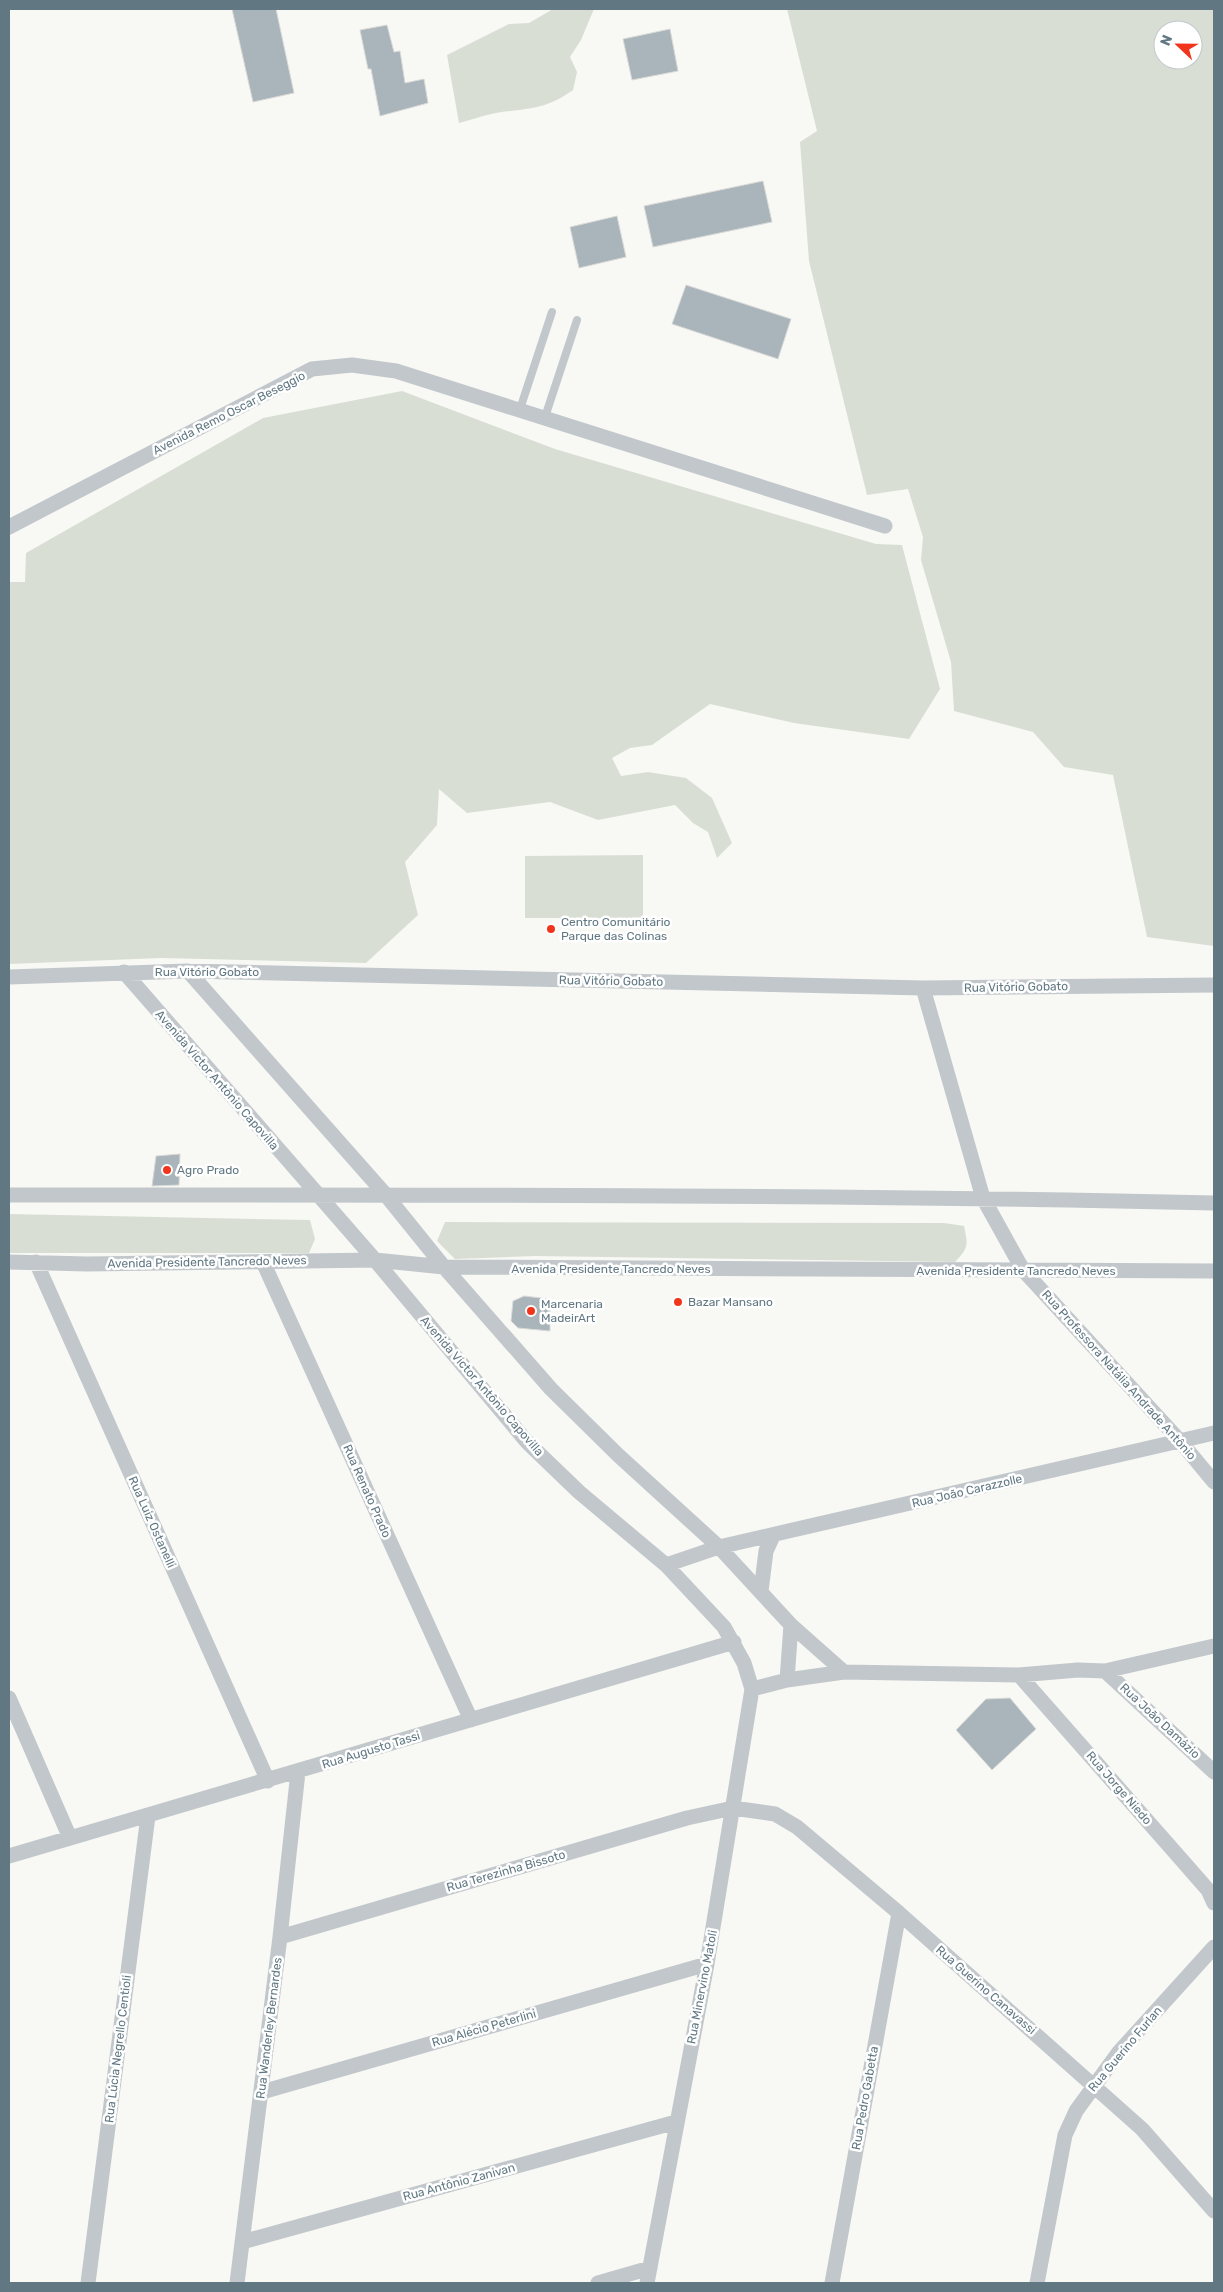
<svg xmlns="http://www.w3.org/2000/svg" width="1223" height="2292" font-family="Rubik,sans-serif">
<style>
.green{fill:#d9ded4;fill-rule:evenodd}
.building{fill:#a9b5ba;stroke:#dadad8}
.lines{fill:none;stroke-linecap:round;stroke-linejoin:round}
.service{stroke:#c1c7ca;stroke-width:8}
.minor{stroke:#c1c7ca;stroke-width:15}
.poi-dot{fill:#f1351d;stroke:#fff;stroke-width:2}
.labels{text-anchor:middle;stroke-width:5;stroke-linejoin:round;paint-order:stroke}
.street-label{font-size:12px;fill:#617883;stroke:#fff}
.poi-label{font-size:12px;fill:#617883;stroke:#fff;text-anchor:start}
</style>
<rect width="100%" height="100%" fill="#f8f8f5"/>
<path class="green" d="M553 9H594L581 40 570 57 577 72 573 90C545 110 529 108 496 113 484 115 471 120 459 123L447 55 509 24 529 23Z
M787 9H1214V946L1147 937 1113 775 1064 767 1033 732 954 711 951 662 921 560 923 537 908 489 867 495 809 261 800 142 817 131ZM1163 30H1193V60H1163Z
M402 391 555 449 876 544 902 545 940 689 909 739 794 723 710 704 652 745 630 748 612 758 621 776 648 772 686 778 712 798 732 843 717 858 708 832 693 823 675 805 598 820 550 802 467 813 439 789 437 825 405 862 418 915 366 963 161 958 9 964V582H25L26 553 263 418Z
M643 855V918H525V856Z
M9 1214 310 1220 315 1239 309 1253H9Z
M445 1222 944 1223 964 1226C968 1245 969 1247 955 1262L535 1256 455 1259 437 1241Z"/>
<path class="building" d="M232 9H276L294 93 253 102Z
M387 25 394 52 400 51 405 83 424 79 428 103 380 116 371 69H368L360 30Z
M670 29 678 71 632 80 623 39Z
M763 181 772 222 653 247 644 206Z
M617 216 626 257 579 268 570 227Z
M686 285 791 319 778 359 672 324Z
M180 1154 179 1185 152 1186 156 1156Z
M524 1296 550 1299V1331L518 1328 511 1321 513 1301Z
M1010 1698 1036 1729 992 1770 956 1730 986 1699Z"/>
<g class="lines">
<path class="service" d="M520 409 552 312
M545 417 577 320"/>
<path class="minor" d="M9 527 312 369 352 365 396 371 885 526
M188 971 385 1194 444 1267 551 1389 618 1455 719 1547 791 1625 844 1672
M124 972 375 1260 527 1442 579 1492 666 1565 724 1627 744 1663 752 1689 787 1680 791 1625
M9 977 188 971 923 988 1214 985
M923 988 983 1198 1023 1270 1180 1441 1214 1482
M9 1195C411 1195 813 1194 1214 1203
M9 1262 87 1264 375 1260 444 1267 1214 1271
M36 1262 268 1781
M263 1262 471 1720
M666 1565 719 1547 1214 1433
M761 1591 766 1551 773 1536
M1105 1671 1214 1772
M1019 1675 1180 1858 1208 1890 1214 1903
M787 1680 844 1672 1019 1675 1078 1670 1105 1671 1214 1646
M9 1698 70 1838
M9 1856 734 1642
M280 1937 687 1818 733 1808 775 1814 797 1827 899 1913 1142 2129 1214 2211
M262 2092 707 1964
M242 2242 676 2122
M88 2283 148 1816
M237 2283 280 1937 298 1772
M598 2283 650 2268
M647 2283 707 1964 752 1689
M832 2283 899 1913
M1037 2283 1065 2135 1076 2111 1119 2052 1214 1947"/>
</g>
<g class="poi-dot">
<circle cx="551" cy="929" r="5"/>
<circle cx="167" cy="1170" r="5"/>
<circle cx="678" cy="1302" r="5"/>
<circle cx="531" cy="1311" r="5"/>
</g>
<g class="labels">
<g class="street-label">
<text transform="translate(229 413) rotate(-27)" y="4">Avenida Remo Oscar Beseggio</text>
<text x="207" y="976">Rua Vitório Gobato</text>
<text transform="translate(611 981) rotate(1)" y="4">Rua Vitório Gobato</text>
<text transform="translate(1016 987) rotate(-1)" y="4">Rua Vitório Gobato</text>
<text transform="translate(217 1080) rotate(49)" y="4">Avenida Victor Antônio Capovilla</text>
<text transform="translate(207 1262) rotate(-1)" y="4">Avenida Presidente Tancredo Neves</text>
<text x="611" y="1273">Avenida Presidente Tancredo Neves</text>
<text x="1016" y="1275">Avenida Presidente Tancredo Neves</text>
<text transform="translate(1119 1375) rotate(48)" y="4">Rua Professora Natália Andrade Antônio</text>
<text transform="translate(482 1386) rotate(49)" y="4">Avenida Victor Antônio Capovilla</text>
<text transform="translate(367 1491) rotate(66)" y="4">Rua Renato Prado</text>
<text transform="translate(967 1491) rotate(-13)" y="4">Rua João Carazzolle</text>
<text transform="translate(152 1522) rotate(66)" y="4">Rua Luiz Ostanelli</text>
<text transform="translate(1160 1721) rotate(43)" y="4">Rua João Damázio</text>
<text transform="translate(371 1750) rotate(-17)" y="4">Rua Augusto Tassi</text>
<text transform="translate(1119 1788) rotate(49)" y="4">Rua Jorge Niedo</text>
<text transform="translate(506 1871) rotate(-16)" y="4">Rua Terezinha Bissoto</text>
<text transform="translate(702 1987) rotate(-79)" y="4">Rua Minervino Matoli</text>
<text transform="translate(986 1990) rotate(41)" y="4">Rua Guerino Canavassi</text>
<text transform="translate(269 2028) rotate(-83)" y="4">Rua Wanderley Bernardes</text>
<text transform="translate(484 2028) rotate(-16)" y="4">Rua Alécio Peterlini</text>
<text transform="translate(118 2049) rotate(-83)" y="4">Rua Lúcia Negrello Centioli</text>
<text transform="translate(1125 2049) rotate(-50)" y="4">Rua Guerino Furlan</text>
<text transform="translate(865 2098) rotate(-80)" y="4">Rua Pedro Gabetta</text>
<text transform="translate(459 2182) rotate(-15)" y="4">Rua Antônio Zanivan</text>
</g>
<g class="poi-label">
<text x="561" y="926">Centro Comunitário<tspan x="561" dy="14">Parque das Colinas</tspan></text>
<text x="177" y="1174">Agro Prado</text>
<text x="688" y="1306">Bazar Mansano</text>
<text x="541" y="1308">Marcenaria<tspan x="541" dy="14">MadeirArt</tspan></text>
</g>
</g>
<rect width="1223" height="2292" fill="none" stroke="#617883" stroke-width="20"/>
<g transform="translate(1178 45) rotate(292)"><circle r="24" fill="#ffffff" stroke="#c0c9cd"/>
<path d="M0-4L9 19L0 12L-9 19Z" fill="#f1351d"/>
<text y="-8" font-size="14" font-weight="bold" text-anchor="middle" fill="#617883">N</text>
</g>
</svg>
